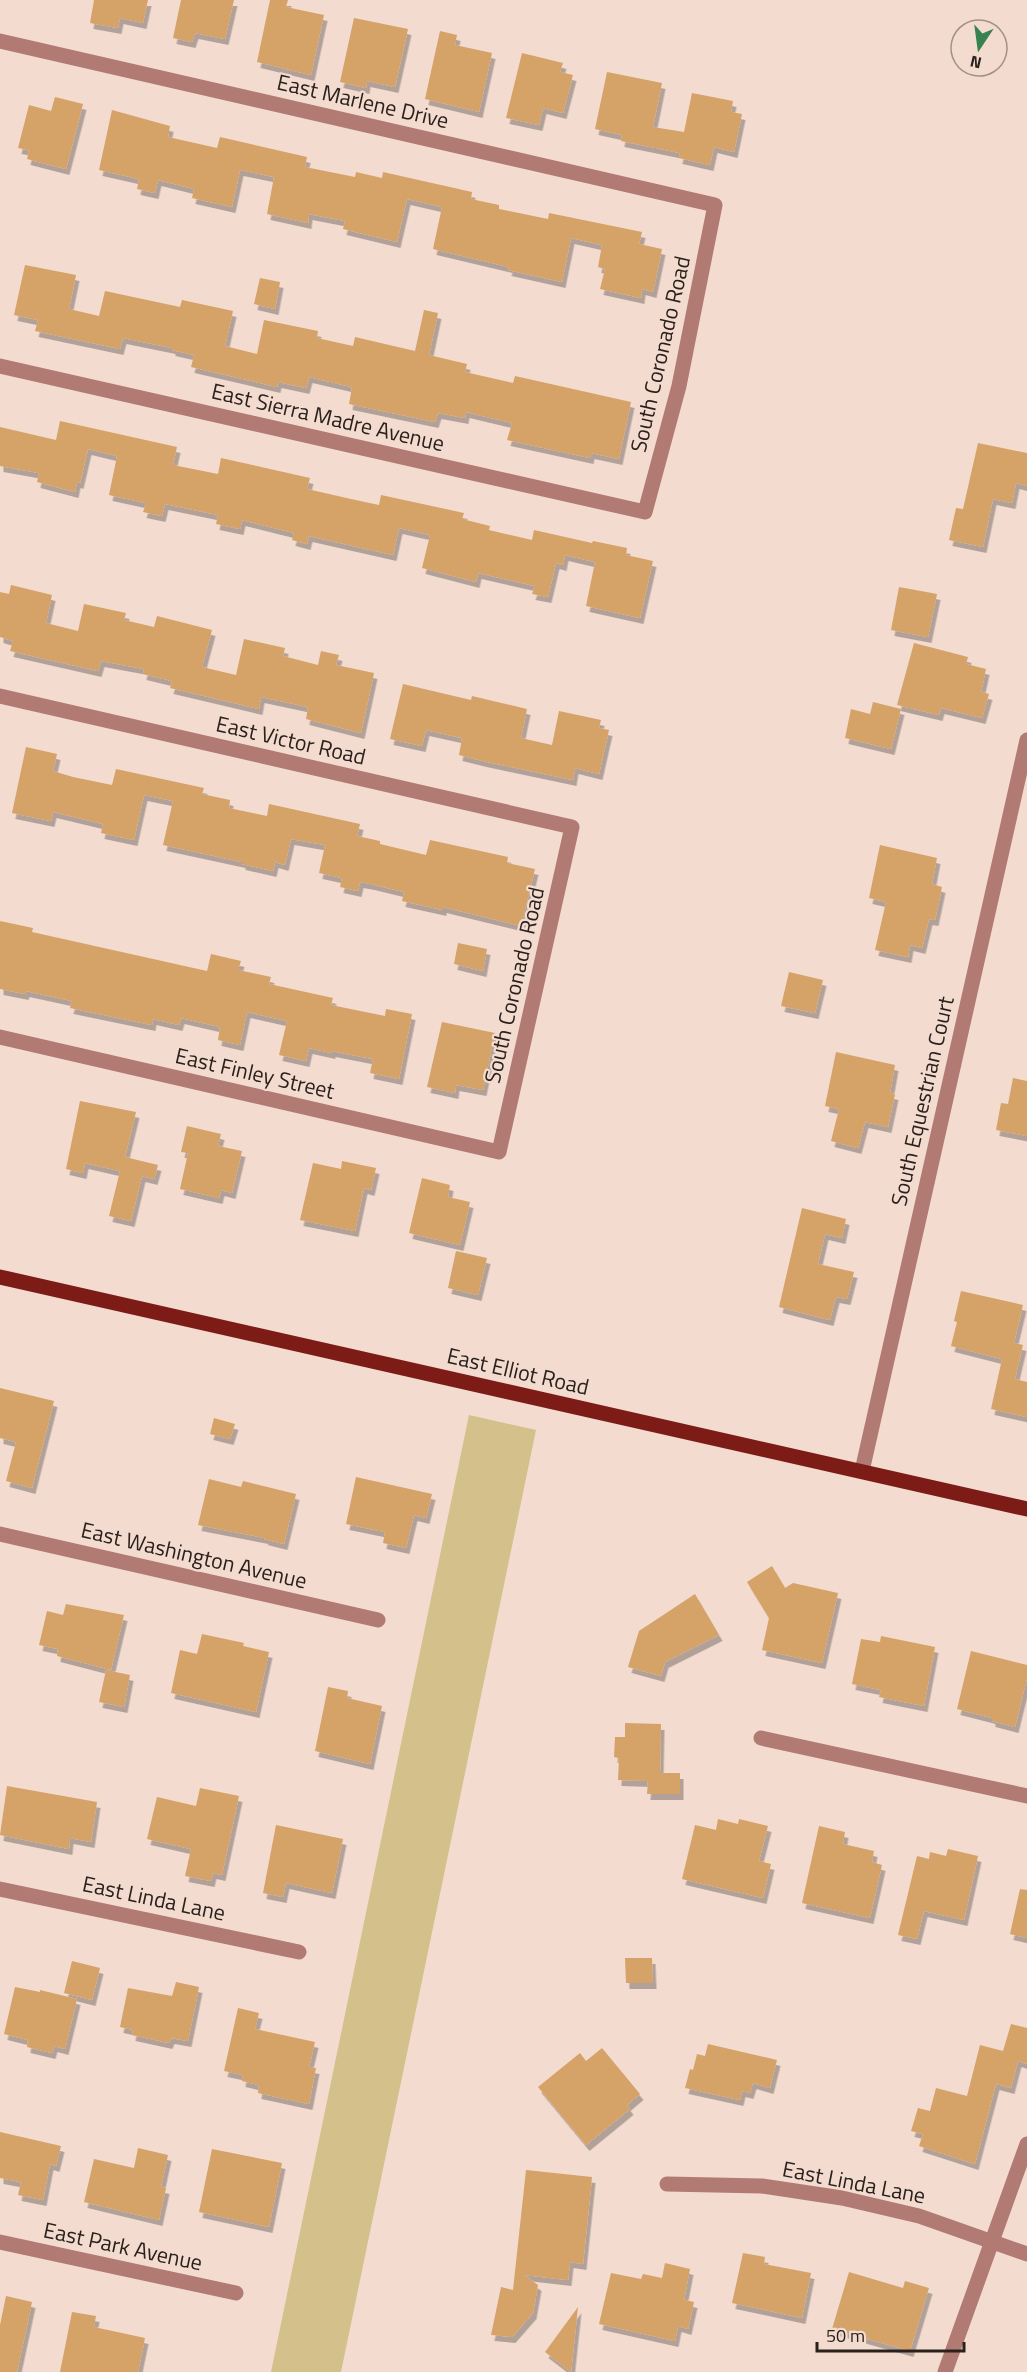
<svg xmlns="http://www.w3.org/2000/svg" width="1027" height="2372" font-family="'Titillium Web',sans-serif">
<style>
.green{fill:#d4c08a}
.building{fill:#d5a268;filter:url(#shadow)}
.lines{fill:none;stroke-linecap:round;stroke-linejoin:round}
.minor{stroke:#b17a73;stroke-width:15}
.major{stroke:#7d1c17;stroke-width:15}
.labels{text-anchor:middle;stroke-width:4.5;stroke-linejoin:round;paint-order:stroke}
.street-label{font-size:22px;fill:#2a211d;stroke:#f3dbcf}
</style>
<defs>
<filter id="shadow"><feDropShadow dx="3.5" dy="6" stdDeviation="0" flood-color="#0004"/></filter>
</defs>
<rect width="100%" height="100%" fill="#f3dbcf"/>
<path class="green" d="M469 1415 536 1430 341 2372H271Z"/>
<path class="building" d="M94 0H148L143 23 120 18 118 28 90 23Z
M181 0H234L225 39 195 33 192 42 173 38Z
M270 0H288L286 7 324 15 311 75 257 62Z
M354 18 408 29 395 87 367 81 366 88 340 82Z
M440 31 457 35 455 45 492 53 479 112 425 99Z
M522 53 563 63 560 72 573 75 563 113 543 108 539 125 506 118Z
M607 72 662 83 653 127 684 132 692 93 733 101 731 112 742 114 734 152 714 147 710 165 679 158 680 153 621 141 622 135 595 129Z
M55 97 83 104 66 169 27 159 29 150 18 148 29 105 51 111Z
M112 110 170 126 168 137 217 148 220 137 307 157 305 167 355 177 356 172 382 178 383 172 472 192 471 199 499 205V209L548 219 549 213 642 232 639 244 662 249 653 292 642 289 641 298 600 289 605 269 598 267 602 245 571 238 562 282 508 270 509 267 433 249 442 207 407 199 397 242 343 229 345 221 309 214 308 223 267 214 274 177 240 170 232 207 192 198 194 189 158 180 155 193 137 189 139 179 99 170Z
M25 265 76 275 69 309 99 316 105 291 180 307 182 300 233 311 225 346 257 354 264 320 318 331 317 338 353 346 355 337 415 351 424 310 438 313 429 355 467 364 465 372 513 383 515 376 631 402 619 459 591 453 590 458 507 440 512 423 466 412 465 418 438 413 435 422 349 404 352 387 309 377 306 388 278 382 277 387 191 367 194 355 172 350V348L123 338 120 349 35 331 38 320 14 315Z
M260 278 280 282 275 309 254 304Z
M60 421 177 447 173 465 218 474 221 458 310 478 307 489 351 499 379 505 381 495 464 513 462 519 490 526 489 530 532 540 534 530 592 543 593 541 627 548 626 555 653 561 640 618 586 606 595 562 565 555 563 565 556 563 548 597 532 594 535 586 478 573 476 582 422 568 430 535 399 528 393 555 309 536 307 544 292 540 294 533 242 520 240 529 216 524 218 515 165 504 162 516 143 512 146 503 109 495 117 456 88 449 80 483 77 482 75 492 37 482 39 473 0 466V427L56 440Z
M978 443 1027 453V486L1016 483 1012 503 993 499 983 547 949 540 956 508 963 509Z
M11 585 52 595 46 623 78 631 84 604 126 613 124 620 154 627 157 616 212 630 202 667 236 675 244 639 285 648 283 656 318 665 321 651 339 655 336 665 374 673 361 733 306 719 308 707 261 697 259 709 170 688 172 681 143 674 144 669 101 661 98 671 10 651 13 641 0 637V592L9 594Z
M899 587 937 594 928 637 891 630Z
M914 643 968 657 966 664 986 669 981 692 989 694 982 718 941 708 939 715 897 705Z
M403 684 471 700 472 696 527 709 521 738 552 745 559 711 601 720 599 728 609 730 599 774 575 768 573 780 483 761 459 755 462 738 426 730 422 746 390 739Z
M873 702 901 709 891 749 845 738 851 709 870 714Z
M26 747 57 754 53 771 73 777 112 785 116 769 204 788 202 794 230 800 229 808 267 816 269 804 360 824 357 836 380 841V844L426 855 430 840 508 857 507 863 535 869 521 926 443 907V910L402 901 404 892 371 884 360 882 358 891 340 887 342 878 319 873 325 845 291 839 285 865 275 862 273 871 242 864V862L163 845 173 801 144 795 134 840 101 833 103 824 53 812 51 821 12 813Z
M880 845 937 858 932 884 942 887 935 920 929 919 922 948 910 945 908 957 875 950 886 902 869 898Z
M0 921 33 928 32 932 207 971 211 954 241 961 238 970 271 977 269 984 333 998 331 1005 385 1016 386 1009 412 1014 399 1079 370 1073 373 1059 332 1051V1053L309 1048 306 1061 279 1055 287 1021 247 1012 240 1045 218 1040 220 1027 181 1018 179 1025 153 1019 152 1025 70 1008 72 1001 26 991 25 994 0 989Z
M458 943 487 949 483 971 454 964Z
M789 972 823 980 815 1013 781 1006Z
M442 1022 495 1033 483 1090 456 1085 455 1093 427 1087Z
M836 1052 895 1065 890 1093 895 1094 888 1127 865 1122 858 1148 831 1141 839 1109 825 1106Z
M1013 1078 1027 1081V1136L996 1130 1001 1103 1008 1104Z
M80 1101 136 1112 125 1157 158 1165 154 1179 142 1176 131 1221 109 1216 120 1171 85 1163 83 1173 66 1169Z
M187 1126 221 1134 218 1146 242 1151 232 1193 221 1190 219 1198 180 1189 188 1153 181 1152Z
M342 1161 376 1168 371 1190 364 1188 355 1231 300 1220 313 1163 341 1169Z
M422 1178 450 1185 448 1197 470 1202 460 1245 409 1233Z
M802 1208 846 1219 842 1238 825 1234 818 1264 854 1272 847 1299 836 1297 830 1320 779 1307Z
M456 1251 487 1258 478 1295 448 1288Z
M961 1291 1023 1305 1014 1343 1023 1345 1015 1379 1027 1382V1417L991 1409 1002 1359 951 1346 957 1322 954 1321Z
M0 1388 54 1401 32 1488 6 1481 16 1442 0 1438Z
M214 1418 235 1424 230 1439 210 1434Z
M356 1477 432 1494 426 1518 414 1515 406 1548 383 1543 385 1532 346 1524Z
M209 1479 241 1487 243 1481 296 1494 284 1544 264 1539 265 1538 198 1525Z
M772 1566 785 1588 793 1583 838 1593 822 1663 762 1650 769 1618 747 1582Z
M695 1594 719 1635 665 1662 661 1676 628 1667 639 1631Z
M66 1604 124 1615 111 1670 57 1656 58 1649 39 1645 47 1611 63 1615Z
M202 1634 244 1643 243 1646 269 1652 256 1712 171 1693 180 1650 197 1654Z
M881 1636 935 1647 924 1706 879 1697 881 1690 852 1684 861 1639 880 1642Z
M971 1651 1027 1665V1678L1015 1727 992 1721V1718L957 1709Z
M106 1670 130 1675 124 1707 99 1702Z
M328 1687 348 1691 347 1698 382 1706 370 1764 315 1751Z
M625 1723 661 1724 660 1773H680V1794H647L648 1781 618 1780 619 1758 614 1757 615 1737H625Z
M7 1786 97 1802 91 1842 70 1838 69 1849 0 1835Z
M200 1788 239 1796 222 1875 213 1873 211 1881 185 1876 191 1849 147 1839 157 1797 196 1806Z
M718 1819 738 1824 739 1819 768 1826 759 1861 771 1864 763 1898 682 1879 695 1825 716 1830Z
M276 1825 343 1839 332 1893 286 1883 283 1897 263 1893Z
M819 1826 845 1832 843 1844 874 1851 872 1862 882 1865 870 1918 802 1903Z
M948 1849 978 1856 964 1920 924 1911 917 1939 898 1935 917 1856 929 1859 930 1852 946 1856Z
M1020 1889 1027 1890V1938L1010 1934Z
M625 1958H652L653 1983H626Z
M72 1961 100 1968 92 2000 64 1993Z
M176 1982 199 1987 188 2041 171 2038 169 2043 132 2035 133 2030 120 2027 128 1988 172 1996Z
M15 1987 40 1992V1990L77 1999 65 2049 54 2046 52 2053 27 2047 28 2040 4 2034Z
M238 2008 259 2013 255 2029 315 2042 309 2067 316 2068 309 2104 258 2093 259 2085 242 2081 243 2075 224 2071Z
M1011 2024 1027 2028V2064L1018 2061 1011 2088 996 2084 975 2164 919 2146 923 2134 911 2131 918 2108 930 2111 936 2088 967 2096 980 2045 1003 2051Z
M708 2044 777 2060 770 2088 753 2083 750 2093 742 2091 740 2100 685 2088 690 2069 693 2070 697 2054 705 2056Z
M602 2048 640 2094 627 2105 630 2109 586 2145 538 2087 580 2053 586 2061Z
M0 2132 61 2146 56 2166 50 2164 43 2200 18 2195 21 2182 0 2178Z
M138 2148 168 2155 161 2187 166 2188 159 2220 84 2202 94 2159 134 2168Z
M212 2149 282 2163 269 2227 199 2212Z
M526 2170 592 2177 583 2264 570 2262 568 2280 524 2275 538 2285 533 2313 512 2337 491 2335 501 2287 513 2290Z
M743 2253 765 2257 764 2264 811 2273 802 2318 732 2303Z
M665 2263 690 2269 684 2300 694 2302 688 2329 678 2326 675 2341 599 2324 611 2273 641 2279 643 2274 662 2278Z
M849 2272 903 2288 905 2281 929 2288 910 2351 832 2329Z
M6 2296 32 2302 17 2372H0V2325Z
M578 2307 571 2372 545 2352Z
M72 2312 96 2316 94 2327 145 2338 138 2372H60Z"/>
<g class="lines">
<path class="minor" d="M0 41 715 205 679 386 645 512 0 366
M0 696 572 827 499 1152 0 1037
M862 1471 1027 740
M0 1534 378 1620
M761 1738 1027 1796
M0 1889 299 1952
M667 2184 762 2186 842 2198 919 2216 1027 2254
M0 2242 236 2293
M945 2372 1027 2144"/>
<path class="major" d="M0 1277 1027 1509"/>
</g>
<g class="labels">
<g class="street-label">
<text transform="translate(363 101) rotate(13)" y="8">East Marlene Drive</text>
<text transform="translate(660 354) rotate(-77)" y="8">South Coronado Road</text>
<text transform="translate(328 417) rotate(13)" y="8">East Sierra Madre Avenue</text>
<text transform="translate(291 740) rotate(13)" y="8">East Victor Road</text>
<text transform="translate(514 985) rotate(-77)" y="8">South Coronado Road</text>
<text transform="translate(255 1073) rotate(13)" y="8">East Finley Street</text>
<text transform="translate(922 1101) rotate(-77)" y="8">South Equestrian Court</text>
<text transform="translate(518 1371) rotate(13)" y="8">East Elliot Road</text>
<text transform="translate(194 1555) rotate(13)" y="8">East Washington Avenue</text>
<text transform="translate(154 1898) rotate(12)" y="8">East Linda Lane</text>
<text transform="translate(854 2182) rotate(11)" y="8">East Linda Lane</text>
<text transform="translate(123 2246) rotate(12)" y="8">East Park Avenue</text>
</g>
</g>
<g transform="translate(979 48) rotate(193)"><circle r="28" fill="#f3dbcf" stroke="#a39188" stroke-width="1.5"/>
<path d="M0-4.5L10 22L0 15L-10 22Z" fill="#368250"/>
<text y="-9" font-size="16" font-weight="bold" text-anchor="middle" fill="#2a211d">N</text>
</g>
<path d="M817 2342v9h147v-9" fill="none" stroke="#2a211d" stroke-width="3"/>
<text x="826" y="2342" font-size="18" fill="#2a211d" stroke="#f3dbcf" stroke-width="4.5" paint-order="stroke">50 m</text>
</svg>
